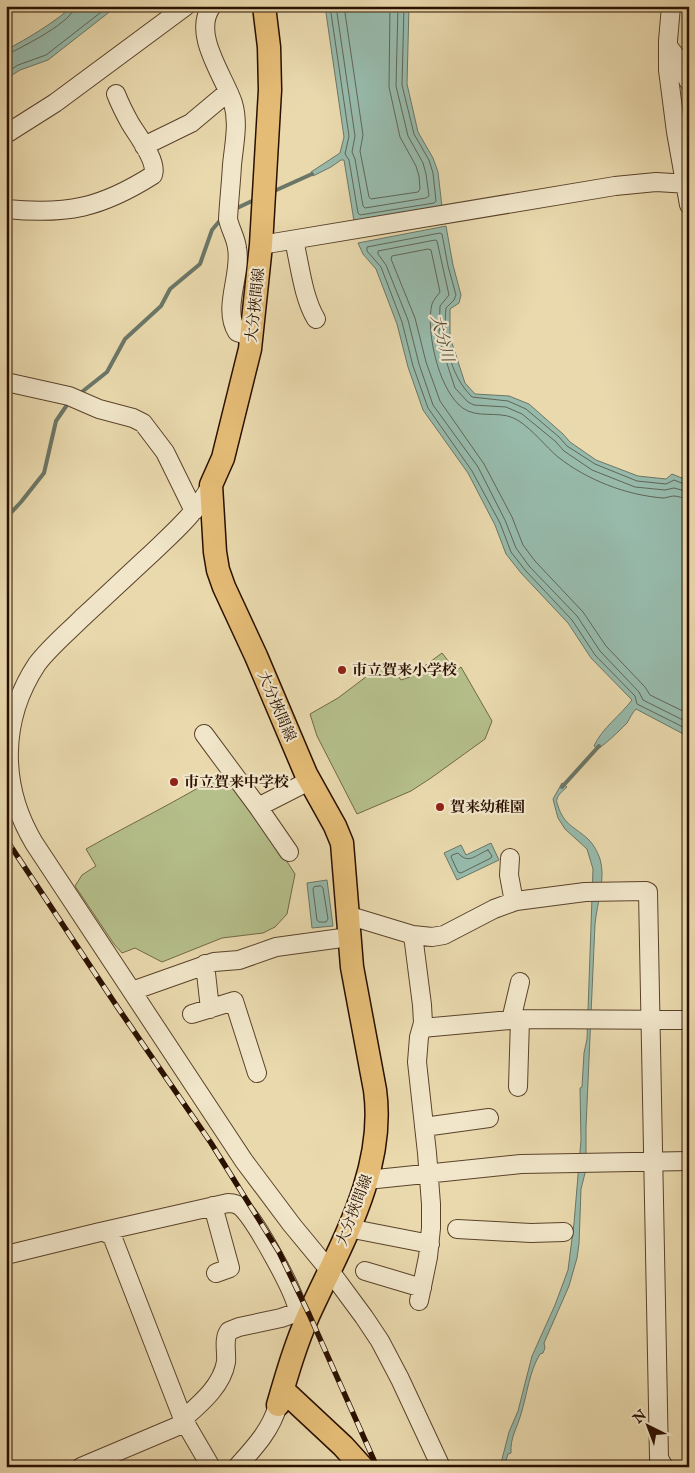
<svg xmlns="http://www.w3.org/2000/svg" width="695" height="1473" font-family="'IM FELL English','Noto Serif JP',serif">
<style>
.green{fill:#b5bf8a;stroke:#706845}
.water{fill:#97baab;stroke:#6b7667}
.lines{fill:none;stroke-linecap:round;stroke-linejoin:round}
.shore{stroke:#606556;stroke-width:1}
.stream{stroke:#6b7667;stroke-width:4}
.minor-casing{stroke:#5a422b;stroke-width:20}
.major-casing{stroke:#2a1000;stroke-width:25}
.minor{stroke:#f1e6ca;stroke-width:18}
.major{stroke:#e4bc76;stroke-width:22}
.rail-casing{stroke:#2a1000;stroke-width:5.5}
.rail{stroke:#f1e6ca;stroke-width:4;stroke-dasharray:11;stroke-linecap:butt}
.poi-dot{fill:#8f2418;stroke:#f1e6ca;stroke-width:2}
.labels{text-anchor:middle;stroke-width:4.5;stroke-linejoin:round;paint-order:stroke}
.street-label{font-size:15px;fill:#2a1000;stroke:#f1e6ca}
.poi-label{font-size:15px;font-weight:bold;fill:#2a1000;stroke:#f1e6ca;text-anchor:start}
.water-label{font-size:16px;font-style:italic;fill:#504c3c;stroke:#f1e6ca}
</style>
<rect width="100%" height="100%" fill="#e9d9ad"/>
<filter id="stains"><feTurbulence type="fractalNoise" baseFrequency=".004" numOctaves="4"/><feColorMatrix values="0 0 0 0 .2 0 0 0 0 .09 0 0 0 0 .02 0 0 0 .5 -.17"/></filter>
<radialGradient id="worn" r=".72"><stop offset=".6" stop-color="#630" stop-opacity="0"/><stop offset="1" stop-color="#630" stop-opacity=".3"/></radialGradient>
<path class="green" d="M442 653 456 671 461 667 492 721 485 739 431 778 411 791 357 814 317 736 310 714 338 698 387 661 401 680 410 677Z
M223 773 254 810 295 874 287 914 275 927 263 933 222 938 162 962 135 948 122 953 114 944 75 886 82 875 96 866 86 849C132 823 178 801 223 773Z"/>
<path class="water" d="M73 6H117L48 60 20 70 6 79V50C30 37 52 24 73 6Z
M325 6H409L407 84 418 132 433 158 438 172 442 207 354 221 344 160H341L331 167 313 176 311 172 340 153 344 137Z
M446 226 453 265 461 295 459 303 450 309V337L465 383 475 394 509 396 529 404 563 434 570 442 596 460 638 476 666 479 672 474 689 481V737L636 709C632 713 630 718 627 723 618 732 608 742 598 749L594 746C602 728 620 716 632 700L591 658 568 623 521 573 506 554 495 525 468 473 423 410 408 367 397 324 376 269 363 254 358 243Z
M562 783 567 787C564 790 558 794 557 799 556 801 557 803 558 806 564 825 575 827 588 839 594 845 597 851 600 859 606 878 597 903 595 924L586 1127V1169L581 1189 579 1244 577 1258 569 1286 544 1343 545 1348 543 1353 540 1354C529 1372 527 1395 521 1414 517 1428 510 1438 511 1453L508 1454 504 1467H500L509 1432 518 1411 532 1356 555 1305 568 1270 574 1223 581 1140 580 1088 582 1087 584 1053 587 1039 593 869 587 849 565 829 558 818 553 799Z
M491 843 499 860 457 880 444 853 461 845 466 855Z
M327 880 333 926 312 928 307 883Z"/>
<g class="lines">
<path class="shore" d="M330 6 349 136 345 154 349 160 358 213 360 215 434 203 436 201 433 173 429 160 414 134 402 85 404 6
M336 6 355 136 352 152 355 159 363 206 365 208 426 198 429 196 426 174 423 163 408 136 396 86 398 6
M344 6 363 135 360 151 369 197 371 199 418 192 420 189 419 176 416 166 400 137 389 87 390 6
M6 54 10 53C24 46 74 21 75 6
M6 73 18 65 46 55 109 6
M689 486 674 480 666 484 637 481 595 464 567 446 559 437 526 409 508 401 472 397C449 374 443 339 446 308L454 300 456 295 448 266 442 234 440 233 367 247V251L381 267 402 322 413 366 428 408 472 471 500 523 511 552 525 570 572 620 595 655 635 696 637 704 689 730
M689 492 674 488 665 490 635 487 592 470 564 451 555 441 522 414 506 407 474 405 468 402 455 388 439 339 440 306 449 295 437 241 435 240 378 251V254L386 265 408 320 419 364 433 405 478 467 505 520 516 548 529 566 577 616 600 651 639 692 643 700 689 723
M689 499C684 499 679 496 674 496 670 496 667 498 663 498 626 495 587 480 558 457 545 446 534 431 519 421 503 410 484 418 468 411 440 399 425 331 432 304 434 299 437 296 440 292L431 250 428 249 392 256 391 259 415 318 426 362 440 401 484 464 512 517 523 545 535 561 583 612 606 646 645 687 650 695 689 714
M488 850 492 856 491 858 461 873 458 872 451 857 452 855 458 853C469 865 475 855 488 850Z
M321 886 323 888 328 919 326 922H319L317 920 313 889 314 887Z"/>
<path class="stream" d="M272 192 312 174
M233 210 256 199
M78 395 107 372 125 339 161 306 170 289 200 264 212 230 222 218
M6 518 21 502 44 473 56 421 69 402
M562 787 599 746"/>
<defs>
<path id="minor" d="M212 6C191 33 224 76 233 103 239 123 234 144 232 165 231 183 229 201 228 219 230 229 236 238 237 248 242 274 222 308 237 332L252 337
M671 6 668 41V70L676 132 689 205
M668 46 678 59 689 82
M6 134 55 103 186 6
M144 146 191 123 228 92
M6 209C67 215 101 208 153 175 158 161 137 135 130 123 125 114 120 104 116 94
M294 240C300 266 303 297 316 319
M261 245 615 186 656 182 689 184
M6 382 69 396 99 409 133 418 143 423 165 452 194 511
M211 485C197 512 174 532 152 553 128 575 105 597 82 618 67 633 50 647 37 664 0 720 0 786 34 843L244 1161 292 1225 330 1271 364 1317 380 1341 400 1379 441 1467
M204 734 258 807 289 852
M258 807 309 781
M510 858 509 875 514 902
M347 915 413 935 432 937 444 935 494 909 516 901 585 892 646 891 648 892 659 1458 664 1467
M413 935 422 1005 423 1023 419 1037 417 1062 427 1153 431 1204V1228L428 1257 419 1301
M205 964 210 1009
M132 991 214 962 239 960 276 947 349 937
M192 1014 234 1001 257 1073
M511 1020 520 982
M422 1028 520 1019 689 1020
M518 1087 520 1019
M424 1127 489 1118
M367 1180 521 1164 689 1161
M213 1206 230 1268 216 1273
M348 1228 430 1244
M457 1229 531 1233 564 1232
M100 1232 228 1203C233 1203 238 1204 242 1208 256 1222 296 1293 298 1312L281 1318 239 1327 229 1331C223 1339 227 1352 226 1362 222 1386 200 1404 183 1419
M6 1255 100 1232H104L112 1236 183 1419 211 1467
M365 1271 422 1288
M81 1467 185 1423
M237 1467C255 1447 271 1430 278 1405"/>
<path id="major" d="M264 6 269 47 270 90 261 245 250 349 223 458 211 485 215 552 218 570 224 587 256 656 306 774 335 826 342 843 352 967 375 1090C386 1170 341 1244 309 1314 296 1343 287 1374 278 1405
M283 1390 343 1446 362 1467"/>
</defs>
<use href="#minor" class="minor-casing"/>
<use href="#major" class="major-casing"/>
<use href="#minor" class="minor"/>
<use href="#major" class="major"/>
<defs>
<path id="rail" d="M6 839 118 1008 211 1143 279 1252 309 1314 377 1467"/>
</defs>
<use href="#rail" class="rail-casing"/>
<use href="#rail" class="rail"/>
</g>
<g class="poi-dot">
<circle cx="342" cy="670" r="5"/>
<circle cx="174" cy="782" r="5"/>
<circle cx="440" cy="807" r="5"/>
</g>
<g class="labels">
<g class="street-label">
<text transform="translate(255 305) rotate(-84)" y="5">大分挾間線</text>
<text transform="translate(277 706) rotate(67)" y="5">大分挾間線</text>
<text transform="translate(354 1210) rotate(-69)" y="5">大分挾間線</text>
</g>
<g class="poi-label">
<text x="352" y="675">市立賀来小学校</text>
<text x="184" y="787">市立賀来中学校</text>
<text x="450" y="812">賀来幼稚園</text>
</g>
<g class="water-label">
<text transform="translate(443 338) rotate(75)" y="6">大分川</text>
</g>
</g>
<rect width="695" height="1473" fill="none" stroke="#e9d9ad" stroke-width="25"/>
<rect x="8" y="8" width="680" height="1458" fill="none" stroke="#2a1000" stroke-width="2.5"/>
<rect x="12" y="12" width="670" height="1448" fill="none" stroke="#2a1000"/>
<g transform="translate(648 1426) rotate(318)" stroke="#f1e6ca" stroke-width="4" paint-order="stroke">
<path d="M0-4L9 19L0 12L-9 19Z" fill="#2a1000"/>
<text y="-8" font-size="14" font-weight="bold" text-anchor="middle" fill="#2a1000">N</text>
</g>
<rect width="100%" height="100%" filter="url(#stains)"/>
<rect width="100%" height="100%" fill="url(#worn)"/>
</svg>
